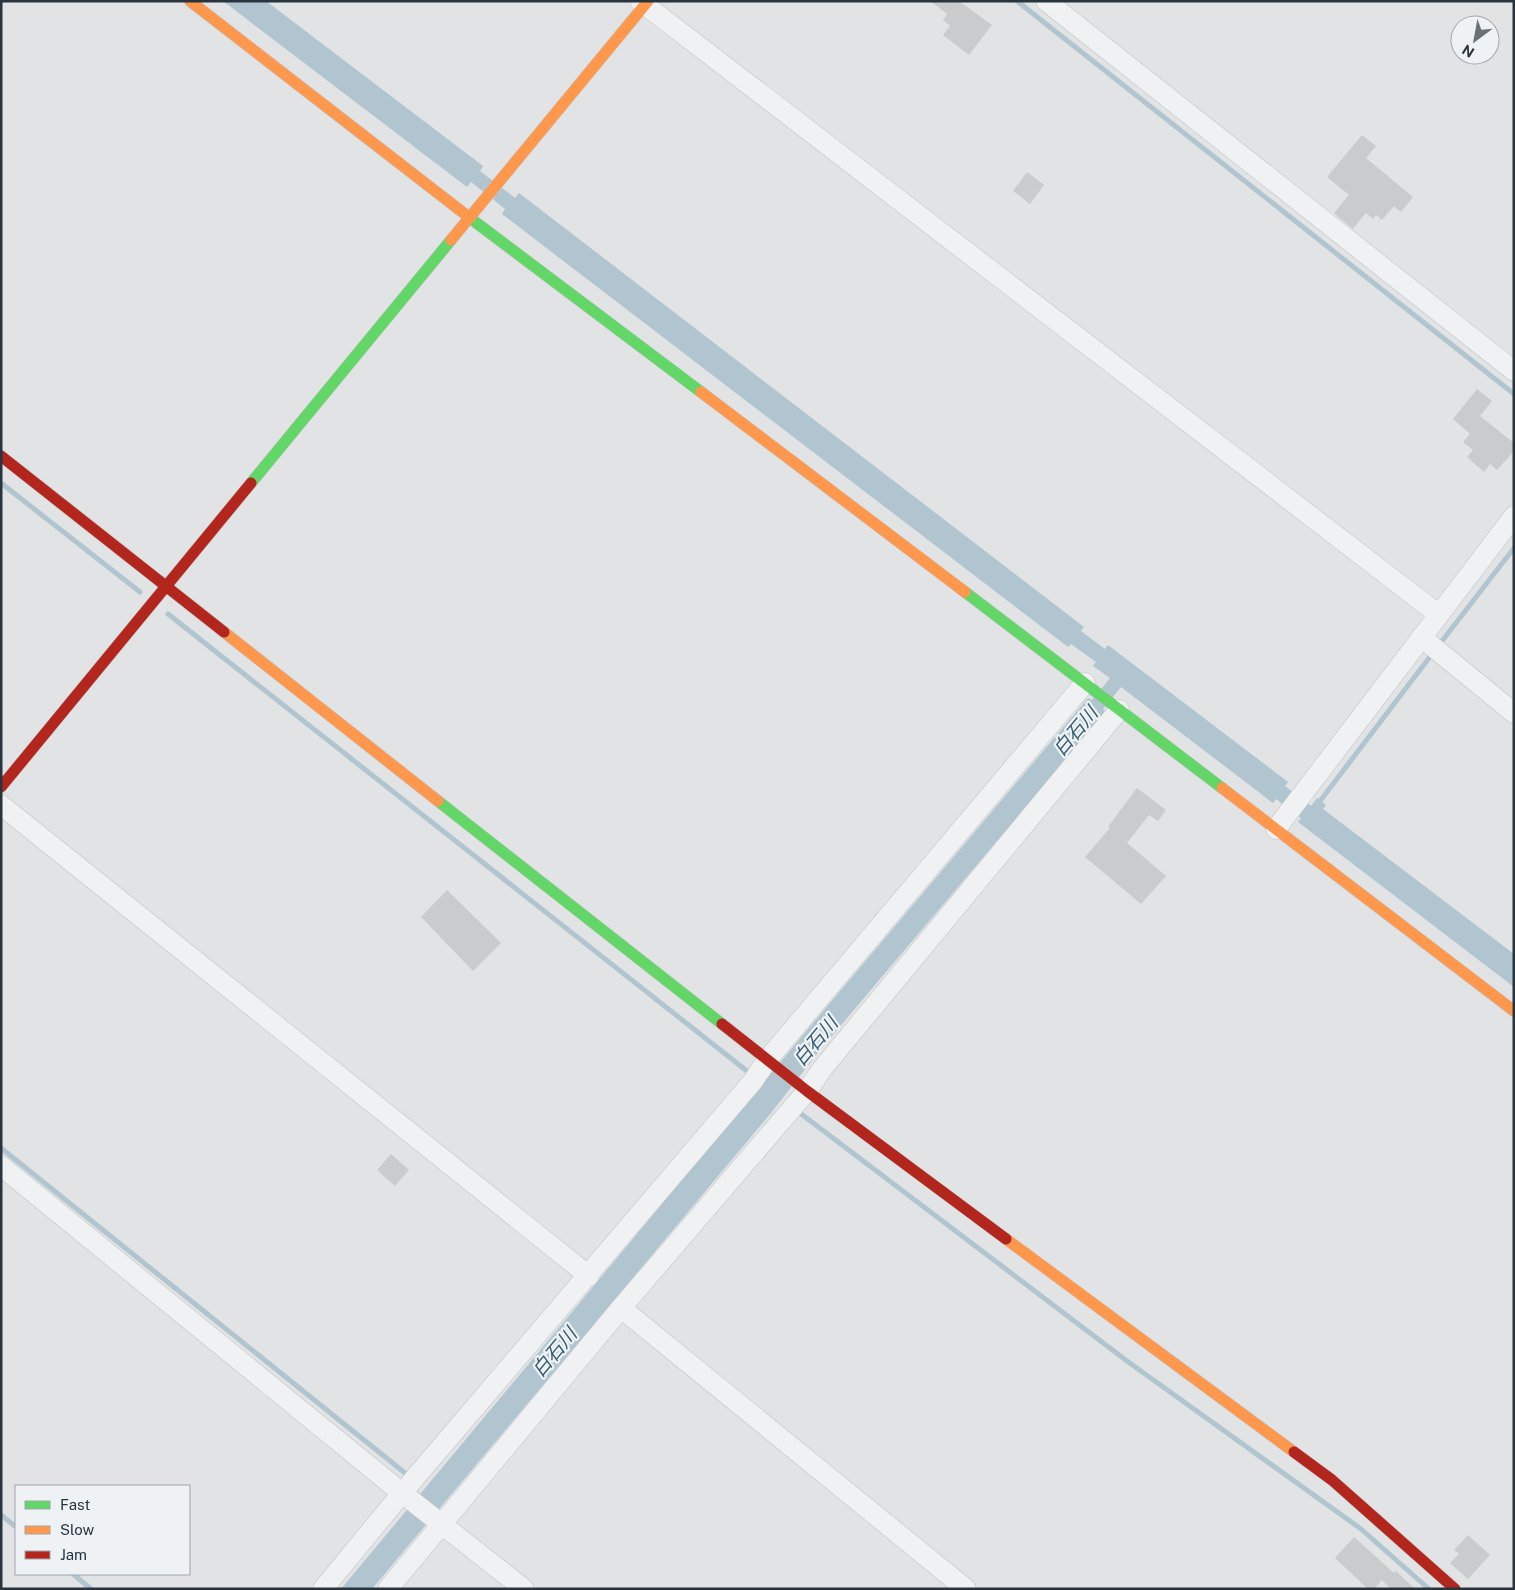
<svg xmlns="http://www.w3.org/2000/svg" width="1515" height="1590" font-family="'Public Sans','Noto Sans JP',sans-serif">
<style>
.water{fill:#b0c5cf}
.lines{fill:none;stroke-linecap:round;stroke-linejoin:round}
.stream{stroke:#b0c5cf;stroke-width:5}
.building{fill:#c9cbcd}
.street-casing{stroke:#bfc1c3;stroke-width:21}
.fast-casing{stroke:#bfc1c3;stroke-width:12}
.slow-casing{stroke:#bfc1c3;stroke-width:12}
.jam-casing{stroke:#bfc1c3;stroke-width:12}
.street{stroke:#f0f1f2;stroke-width:20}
.fast{stroke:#63d668;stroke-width:11}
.slow{stroke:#ff974d;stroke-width:11}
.jam{stroke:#b3261e;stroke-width:11}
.labels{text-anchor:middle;stroke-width:4.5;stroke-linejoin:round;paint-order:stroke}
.water-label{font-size:19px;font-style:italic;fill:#345b70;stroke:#eef2f5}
</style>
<rect width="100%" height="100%" fill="#e1e3e5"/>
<path class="water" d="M223 1H266L483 166 480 171 515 198 519 193 1084 627 1081 631 1105 649 1108 645 1288 782 1285 786 1311 806 1317 798 1326 805 1323 809 1514 954V987L1298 822 1301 818 1276 799 1273 803 1121 687 1103 709 1106 712 820 1050 771 1113 372 1589H341L803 1035 1088 698 1092 700 1110 678 1093 666 1096 662 1071 644 1068 647 502 214 505 209 471 182 467 187Z"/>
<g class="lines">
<path class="stream" d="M1017 1 1514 394
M1 483 140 592
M168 614 752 1075
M1442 641 1514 548
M1317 805 1429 658
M796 1110 1127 1361 1361 1529 1429 1589
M1 1148 410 1477
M1 1515 16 1527
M73 1574 91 1589"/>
</g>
<path class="building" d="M930 1H959L992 25 969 55 943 35 950 26 943 20 947 14Z
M1362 135 1376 146 1366 158 1413 197 1401 212 1394 206 1382 220 1376 215 1373 219 1366 213 1353 229 1334 213 1349 195 1327 177Z
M1027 172 1044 185 1030 204 1013 191Z
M1477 389 1492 401 1480 416 1514 443V451L1497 470 1490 464 1484 472 1467 457 1473 450 1463 442 1470 434 1453 419Z
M1137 788 1166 810 1158 821 1149 815 1127 843 1166 876 1141 904 1085 857 1110 828 1108 827Z
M447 890 501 943 473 971 421 917Z
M391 1154 409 1170 395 1186 377 1170Z
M1468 1535 1490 1555 1468 1579 1450 1563 1459 1554 1454 1550Z
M1354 1537 1394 1573 1396 1571 1415 1589H1391L1382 1580 1374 1589H1368L1335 1558Z"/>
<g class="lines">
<defs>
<path id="street" d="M640 1 1438 614
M1046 1 1514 371
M1421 637 1514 713
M1 805 589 1276
M1276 829 1514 516
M1 1166 402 1493 524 1589
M621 1308 966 1589
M323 1589 402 1493 753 1081 768 1059 1085 683
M388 1589 621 1308 807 1091 822 1069 1119 710"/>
<path id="fast" d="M470 218 701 392
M251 483 451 240
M965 592 1222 788
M438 801 722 1024"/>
<path id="slow" d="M190 1 470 218
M451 240 648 1
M701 392 965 592
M224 632 438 801
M1222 788 1514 1011
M1006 1239 1294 1452"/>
<path id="jam" d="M1 456 224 632
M1 787 251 483
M722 1024 807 1091 1006 1239
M1294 1452 1332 1480 1455 1589"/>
</defs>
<use href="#street" class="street-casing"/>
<use href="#fast" class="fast-casing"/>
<use href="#slow" class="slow-casing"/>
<use href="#jam" class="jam-casing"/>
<use href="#street" class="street"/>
<use href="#fast" class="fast"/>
<use href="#slow" class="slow"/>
<use href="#jam" class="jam"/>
</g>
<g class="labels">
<g class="water-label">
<text transform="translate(1075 731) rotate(-50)" y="7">白石川</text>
<text transform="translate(815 1041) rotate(-50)" y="7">白石川</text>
<text transform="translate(554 1352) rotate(-50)" y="7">白石川</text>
</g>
</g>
<rect width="1515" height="1590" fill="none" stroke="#28343e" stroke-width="5"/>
<rect x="15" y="1485" width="175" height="90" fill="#eef2f5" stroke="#9fa6ac"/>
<rect x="25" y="1501" width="25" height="8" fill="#63d668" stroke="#9fa6ac"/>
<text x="60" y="1510" font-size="15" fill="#28343e">Fast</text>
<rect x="25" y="1526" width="25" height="8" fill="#ff974d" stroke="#9fa6ac"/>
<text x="60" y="1535" font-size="15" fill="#28343e">Slow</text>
<rect x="25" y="1551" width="25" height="8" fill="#b3261e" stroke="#9fa6ac"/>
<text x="60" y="1560" font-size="15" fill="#28343e">Jam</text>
<g transform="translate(1475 40) rotate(212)"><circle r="24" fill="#eef2f5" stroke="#9fa6ac"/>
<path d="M0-4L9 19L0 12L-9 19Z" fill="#697178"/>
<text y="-8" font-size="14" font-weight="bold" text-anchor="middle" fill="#28343e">N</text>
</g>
</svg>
